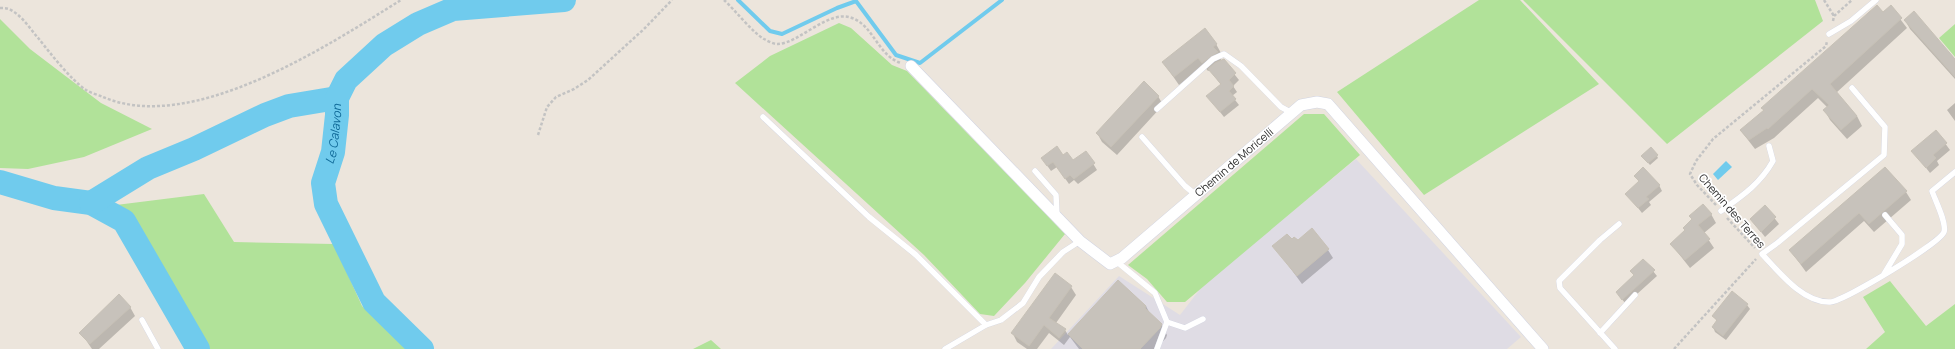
<svg xmlns="http://www.w3.org/2000/svg" width="1955" height="349" font-family="Manrope,sans-serif">
<style>
.industrial{fill:#dfdce4}
.green{fill:#b1e299}
.water{fill:#70cbed}
.shadow{fill:#0003}
.lines{fill:none;stroke-linecap:round;stroke-linejoin:round}
.stream{stroke:#70cbed;stroke-width:4}
.river{stroke:#70cbed;stroke-width:24}
.building{fill:#c7c2bb;stroke:#c7c1b6}
.service-casing{stroke:#d1d4e2;stroke-width:6}
.minor-casing{stroke:#d1d4e2;stroke-width:12}
.path{stroke:#c3c3c3;stroke-width:2.5;stroke-dasharray:3 2;stroke-linecap:butt}
.service{stroke:#fff;stroke-width:5.5}
.minor{stroke:#fff;stroke-width:11}
.labels{text-anchor:middle;stroke-width:3.5;stroke-linejoin:round;paint-order:stroke}
.street-label{font-size:11px;fill:#2a2a2a;stroke:#fff}
.water-label{font-size:12px;font-style:italic;fill:#0f6998;stroke:#fff}
</style>
<rect width="100%" height="100%" fill="#ece5dc"/>
<path class="industrial" d="M1356 159 1521 337 1507 349H1051L1119 276 1180 315 1204 284Z"/>
<path class="green" d="M1479 0H1520L1599 84 1424 195 1337 92Z
M1523 0H1815L1823 21 1667 144Z
M0 19 30 49 101 103 152 129 84 157 28 169 0 168Z
M839 23 851 28 892 65 907 71 1065 234 1025 283 994 316 980 314 924 255 735 83 770 56Z
M1955 24V57L1939 38Z
M1304 114H1324L1360 155 1185 302H1167L1147 279 1128 265Z
M204 194 234 242 334 244 362 306 410 349H208L198 328 133 219 116 205Z
M1890 281 1926 326 1955 304V349H1866L1885 332 1863 297Z
M711 340 721 349H693Z"/>
<path class="water" d="M1726 161 1732 167 1718 180 1713 174Z"/>
<path class="shadow" d="M1891 7 1907 28 1836 93 1857 116 1862 126 1847 139 1830 120 1825 111 1828 108 1818 98 1774 138 1755 149 1741 131 1764 111 1763 108Z
M1905 20 1955 60V79L1910 29Z
M1216 44 1221 53 1218 55 1222 61 1223 60 1239 80 1233 86 1237 92 1232 96 1239 105 1224 117 1208 97 1221 85 1210 70 1208 71 1204 66 1179 85 1163 62Z
M1158 96 1163 105 1117 155 1102 142 1097 133Z
M1955 103V121L1947 110Z
M1936 131 1950 150 1937 161 1939 165 1930 173 1913 151Z
M1086 152 1097 170 1078 184 1074 180 1069 184 1057 167 1051 171 1046 164 1063 156 1073 162Z
M1642 156H1657L1658 158 1650 165Z
M1885 168 1906 192 1911 200 1874 232 1864 221 1806 272 1790 250Z
M1635 176 1659 185 1662 191 1649 202 1651 205 1642 213 1627 194 1639 182Z
M1765 206 1779 224 1765 237 1751 219Z
M1711 214 1716 223 1704 233 1714 248 1690 268 1671 244Z
M1292 240 1328 250 1333 258 1302 284 1274 246Z
M1648 265 1657 276 1626 304 1620 297 1634 276 1631 271Z
M1055 275 1071 287 1076 295 1056 323 1065 330 1068 335 1118 281 1146 306 1150 314 1161 324 1167 335 1166 338 1156 349H1079L1070 337 1064 345 1049 333 1037 349H1027L1017 342 1013 334Z
M1747 305 1750 309 1726 340 1715 332 1713 327 1717 321 1713 316Z
M130 307 135 316 99 349H92L81 333Z"/>
<g class="lines">
<path class="stream" d="M738 0 770 31 782 34 837 8 856 1 896 55 920 63 1002 0"/>
<g class="river">
<path d="M0 182 54 198 91 203 124 221 198 349"/>
<path d="M91 203 148 168 194 149 265 115 289 106 337 98"/>
<path id="s1" d="M422 349 374 302 326 204 323 183 333 152 337 115V98L346 80 384 45 418 24 453 9 564 0"/>
</g>
</g>
<path class="building" d="M1877 5 1883 12 1891 5 1902 18 1830 84 1857 116 1841 130 1823 110 1829 105 1812 89 1768 129 1767 128 1749 140 1740 130 1764 110 1761 108Z
M1914 11 1955 59V77L1904 20Z
M1205 28 1217 44 1213 47 1218 52 1202 63 1198 58 1174 77 1162 62Z
M1224 59 1236 73 1229 80 1234 86 1229 91 1236 99 1220 112 1206 96 1221 84 1208 69 1215 63Z
M1144 81 1159 96 1111 147 1096 133Z
M1936 130 1947 143 1933 155 1936 158 1926 168 1911 151Z
M1057 146 1063 155 1067 152 1073 160 1086 151 1095 163 1074 179 1070 175 1065 179 1053 162 1047 166 1041 158Z
M1651 147 1658 155 1648 163 1641 156Z
M1643 167 1660 185 1646 197 1649 199 1638 208 1625 194 1639 181 1634 176Z
M1885 167 1907 191 1869 224 1859 213 1801 264 1789 250Z
M1703 204 1712 214 1698 225 1710 239 1685 260 1670 244 1685 230 1683 228 1692 219 1689 216Z
M1765 205 1776 217 1761 232 1750 219Z
M1312 228 1329 249 1297 276 1272 246 1287 234 1292 239 1294 237 1298 240Z
M1643 259 1655 270 1622 300 1616 292 1634 275 1630 271Z
M1055 273 1072 286 1049 318 1066 329 1059 338 1044 325 1029 346 1011 333Z
M1118 280 1146 306 1145 308 1162 324 1160 328 1140 349H1083L1068 334Z
M1732 291 1748 304 1723 336 1712 327 1717 320 1712 316Z
M119 294 131 307 90 344 79 333Z"/>
<g class="lines">
<defs>
<path id="service" d="M1829 34 1851 21 1876 0
M1852 88 1885 127 1884 155 1776 244 1762 254C1779 272 1803 303 1830 302 1844 301 1939 244 1944 232 1947 223 1935 200 1932 191L1955 172
M1157 109 1213 59 1224 54 1241 66 1281 107 1292 113
M763 117 869 217 916 255 986 325
M1142 137 1185 186 1196 195
M1035 171 1056 195 1057 217
M1721 211C1742 196 1760 184 1773 161L1769 146
M1116 261 1155 293 1167 322 1157 349
M1884 274 1902 244V235L1885 215
M142 320 158 349
M1167 322 1185 328 1203 319
M1600 333 1635 295
M945 349 986 325 1001 320 1023 303 1039 277 1063 252 1080 241
M1615 349 1560 288 1559 281 1600 240 1619 224"/>
<g id="minor">
<path id="s2" d="M911 66 1080 241 1110 264 1122 258 1301 105 1317 102 1328 104 1543 349"/>
</g>
</defs>
<use href="#service" class="service-casing"/>
<use href="#minor" class="minor-casing"/>
<path class="path" d="M724 0C735 10 753 33 764 39 768 41 773 44 778 44 800 43 828 9 852 18 874 26 878 56 901 63
M1824 0 1834 16
M0 8C3 8 6 8 9 9 22 15 30 29 39 39 50 53 72 81 86 90 91 93 98 95 103 97 192 135 327 46 401 0
M1833 21 1834 16 1852 0
M538 135 547 107 556 97 574 89 588 80 644 29 672 0
M1716 205 1697 185 1690 174 1696 161 1713 139 1826 46 1827 41
M1727 218 1755 248
M1674 349 1756 259"/>
<use href="#service" class="service"/>
<use href="#minor" class="minor"/>
</g>
<g class="labels">
<g class="street-label">
<text dy="4" stroke="none"><textPath href="#s2" startOffset="442">Chemin de Moricelli</textPath></text>
<text transform="translate(1732 211) rotate(49)" y="4">Chemin des Terres</text>
</g>
<g class="water-label">
<text dy="4" stroke="none"><textPath href="#s1" startOffset="248">Le Calavon</textPath></text>
</g>
</g>
</svg>
